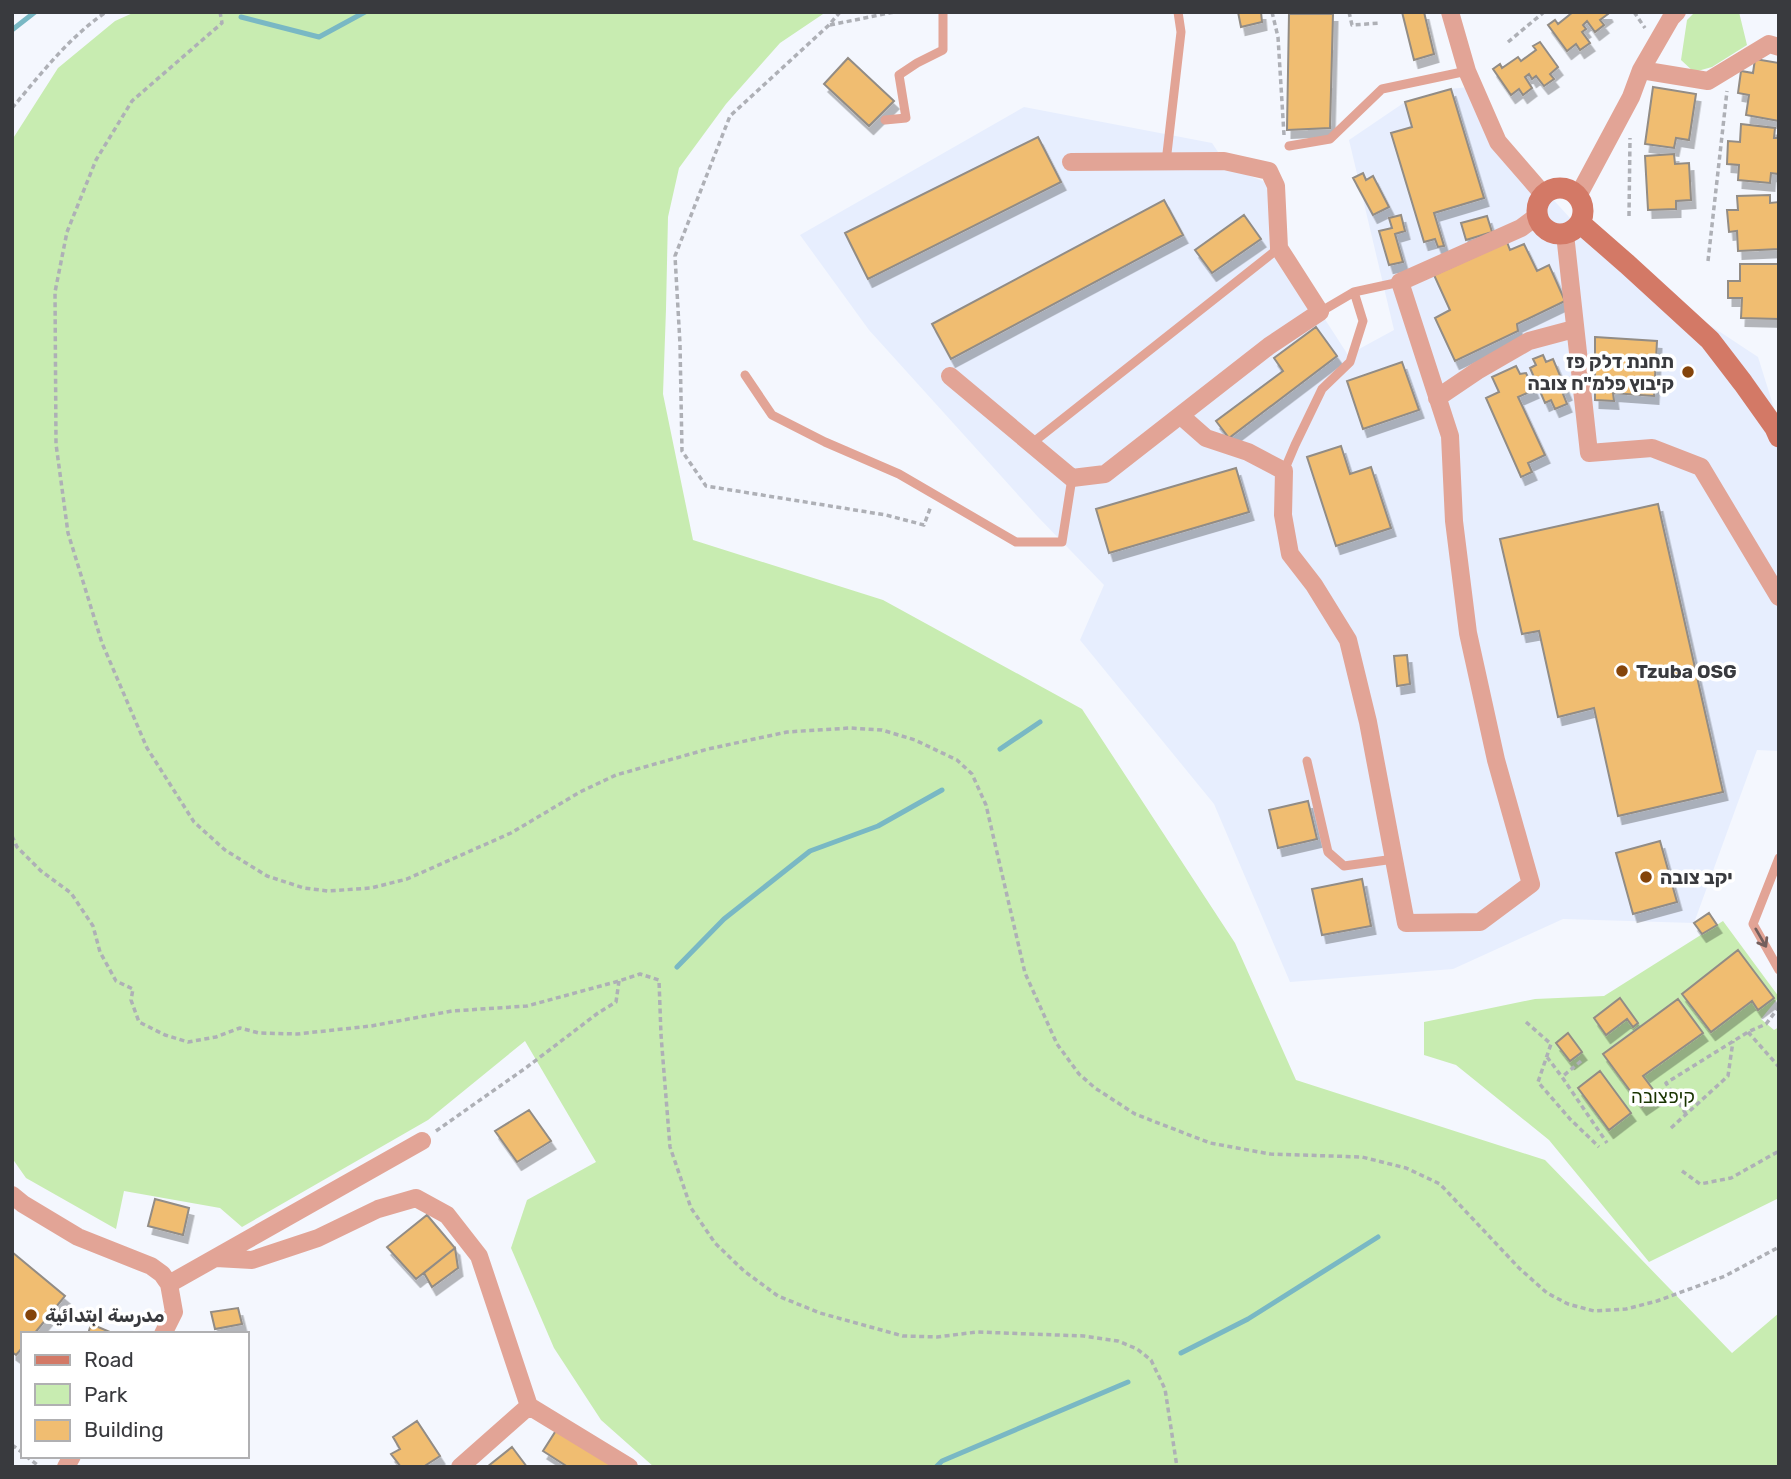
<svg xmlns="http://www.w3.org/2000/svg" width="1791" height="1479" font-family="Rubik,'Noto Sans Arabic','Noto Sans Hebrew',sans-serif">
<style>
.built{fill:#e7eefe}
.green{fill:#c8ecb1}
.lines{fill:none;stroke-linecap:round;stroke-linejoin:round}
.stream{stroke:#79b8c4;stroke-width:5}
.building{fill:#f0bd71;stroke:#928c85;stroke-width:2;filter:url(#shadow)}
.path{stroke:#aeb0b6;stroke-width:3.5;stroke-dasharray:5 3.5;stroke-linecap:butt}
.lane{stroke:#e2a496;stroke-width:9}
.street{stroke:#e2a496;stroke-width:18}
.secondary{stroke:#d37966;stroke-width:21}
.oneway{stroke:#745f5d}
.poi-dot{fill:#84440a;stroke:#fff;stroke-width:2.5}
.labels{text-anchor:middle;stroke-width:7;stroke-linejoin:round;paint-order:stroke}
.poi-label{font-size:19px;font-weight:bold;fill:#393a3e;stroke:#fff;text-anchor:start}
.park-label{font-size:19px;fill:#193400;stroke:#fff}
</style>
<defs>
<filter id="shadow"><feDropShadow dx="4.5" dy="8" stdDeviation="0" flood-color="#0004"/></filter>
</defs>
<rect width="100%" height="100%" fill="#f4f7fe"/>
<path class="built" d="M1468 87 1501 142 1569 217 1661 293 1758 357 1779 424V751L1757 750 1694 923 1563 919 1453 969 1290 982 1214 804 1080 640 1104 585 1038 517 869 330 800 235 1024 107 1212 143 1224 161 1245 174 1268 183 1279 248 1348 355 1394 330 1349 140 1405 102 1451 89Z"/>
<path class="green" d="M135 12H826L780 43 726 104 679 168 668 217 666 309 663 394 693 540 883 600 1082 709 1235 943 1296 1080 1545 1160 1732 1353 1779 1313V1467H654L601 1420 554 1348 511 1248 527 1200 596 1162 525 1041 428 1120 242 1227 220 1208 124 1191 116 1229 26 1178 12 1158V140L58 68 115 21Z
M1695 12H1739L1747 45 1712 67 1694 72 1681 60 1687 20Z
M1723 921 1779 997 1761 1019 1774 1030 1779 1027V1198L1649 1262 1549 1140 1456 1065 1424 1055V1022L1535 999 1604 996Z"/>
<g class="lines">
<path class="stream" d="M241 17 319 37 365 12
M12 30 35 12
M1000 749 1040 722
M677 967 724 919 810 851 878 826 942 790
M1181 1353 1248 1319 1378 1237
M936 1467 942 1461 1128 1382"/>
</g>
<path class="building" d="M1238 12H1261L1262 22 1241 27Z
M1402 12H1424L1434 54 1414 60Z
M1573 12H1607L1608 14 1600 20 1604 25 1595 32 1587 21 1583 25 1586 29 1582 32 1590 43 1580 50 1576 44 1567 51 1548 25 1555 20 1558 24Z
M1289 14H1333L1330 128 1287 130Z
M1540 42 1558 67 1550 74 1554 79 1544 86 1536 76 1532 79 1529 74 1525 77 1532 88 1523 95 1519 89 1511 95 1493 69 1500 64 1502 68 1518 57 1521 61 1536 50 1533 46Z
M848 58 894 101 869 126 824 84Z
M1755 59 1779 63V121L1746 115 1749 95 1738 93 1741 71 1753 73Z
M1653 87 1696 94 1689 140 1676 138 1674 148 1645 144Z
M1451 89 1484 198 1434 213 1444 246 1438 247 1435 239 1424 242 1391 133 1412 127 1405 102Z
M1741 124 1775 128 1774 138H1779V174L1771 173 1770 183 1738 180 1739 165 1727 164 1728 141 1740 142Z
M1038 137 1061 182 868 279 845 233Z
M1674 154 1675 164 1689 163 1691 200 1676 201V209L1648 210 1645 156Z
M1363 173 1366 180 1373 176 1389 207 1373 215 1353 178Z
M1770 195V203L1779 202V249L1738 251 1737 231 1729 232 1727 210H1738L1737 196Z
M1164 200 1183 235 951 359 932 324Z
M1244 215 1261 239 1212 273 1195 250Z
M1401 215 1405 231 1395 234 1403 262 1389 265 1379 231 1392 228 1389 218Z
M1487 216 1492 232 1466 240 1461 223Z
M1507 242 1510 250 1524 244 1537 271 1549 265 1565 301 1517 324 1518 331 1455 361 1435 318 1450 310 1434 275Z
M1740 264H1779V319L1741 318 1742 298H1728V281H1740Z
M1316 327 1337 356 1229 438 1216 421 1283 371 1274 358Z
M1595 337 1657 341 1654 396 1613 393 1614 401 1595 400Z
M1543 355 1546 362 1553 359 1567 392 1563 394 1567 404 1555 409 1551 400 1545 403 1530 368 1536 365 1533 359Z
M1402 362 1419 410 1363 429 1347 381Z
M1516 366 1520 374 1526 373 1534 390 1518 397 1545 455 1528 463 1532 472 1521 477 1486 398 1499 392 1492 377Z
M1341 446 1350 474 1371 467 1391 528 1336 546 1307 457Z
M1236 468 1249 512 1109 553 1096 509Z
M1658 504 1723 792 1618 816 1594 708 1558 717 1539 631 1522 634 1500 539Z
M1407 655 1410 684 1397 686 1394 656Z
M1308 801 1317 839 1278 848 1269 810Z
M1660 841 1677 902 1633 914 1616 853Z
M1362 879 1371 926 1322 935 1312 889Z
M1709 913 1717 925 1702 934 1694 923Z
M1738 950 1774 998 1758 1010 1752 1001 1711 1032 1682 994Z
M1620 998 1638 1023 1633 1027 1627 1019 1606 1035 1594 1018Z
M1678 999 1703 1033 1643 1076 1658 1096 1642 1107 1603 1054Z
M1568 1033 1582 1052 1570 1061 1556 1043Z
M1600 1071 1631 1113 1609 1130 1578 1088Z
M529 1110 551 1141 517 1162 495 1131Z
M155 1199 189 1208 183 1235 148 1226Z
M427 1215 455 1248 416 1279 387 1247Z
M455 1248 458 1268 432 1287 424 1273Z
M12 1252 65 1296 34 1334H23V1347L16 1355 12 1352Z
M238 1308 242 1324 215 1329 211 1312Z
M91 1324 110 1332 109 1334H88Z
M417 1421 440 1456 423 1467H401L391 1454 400 1449 393 1437Z
M557 1429 616 1467H568L543 1451Z
M512 1447 527 1467H487Z"/>
<g class="lines">
<path class="path" d="M220 12 222 23 132 101 96 160 67 232 55 292 56 444 68 533 102 643 147 748 194 822 225 850 267 876 304 888 328 891 371 888 407 879 511 833 580 792 616 775 708 749 787 732 850 728 882 730 915 740 957 760 972 774 986 805 1025 973 1057 1044 1079 1074 1095 1088 1135 1114 1210 1143 1270 1154 1362 1157 1406 1168 1440 1184 1519 1268 1547 1293 1568 1304 1594 1311 1626 1309 1657 1301 1725 1276 1779 1247
M840 12 829 25 730 116 675 256 680 344 682 451 706 486 886 515 924 525 931 506
M1272 12 1278 37 1284 135
M1349 12 1352 25 1381 23
M1634 12 1645 28
M830 25 894 12
M1508 42 1544 12
M12 108C41 74 68 38 106 12
M1629 216 1630 138
M1708 261 1727 91
M12 836 17 847 41 871 71 893 93 926 100 952 116 981 133 989 131 1000 139 1022 165 1035 188 1042 216 1037 240 1028 259 1033 297 1034 371 1026 452 1011 527 1006 619 981 640 974 659 980 661 1035 670 1147 691 1208 715 1243 744 1271 778 1296 820 1313 903 1336 937 1337 977 1332 1084 1336 1118 1341 1137 1349 1151 1360 1165 1389 1177 1467
M1526 1022 1551 1044 1538 1082 1570 1119 1599 1147
M1748 1032 1779 1067
M1547 1057 1562 1077
M1581 1061 1562 1077 1607 1143
M1686 1114 1666 1083 1748 1032 1766 1024 1779 1007
M1671 1128 1728 1076 1733 1041
M436 1131 527 1067 598 1013 616 1002 619 981
M1682 1171 1700 1184 1731 1178 1779 1151
M12 1445 23 1453
M26 1456 40 1467"/>
<path class="lane" d="M885 120 906 118 899 75 917 63 943 50V12
M1289 146 1330 139 1382 89 1467 71
M1166 162 1181 32 1178 12
M1320 312 1354 292 1400 282
M745 375 772 415 825 442 899 474 1016 542H1062L1072 478
M1031 444 1279 248
M1284 471 1295 445 1322 389 1350 362 1363 321 1354 292
M1307 761 1328 852 1344 866 1394 859
M1779 858 1753 924 1779 970"/>
<path class="street" d="M1450 12 1467 71 1498 142 1543 194
M1641 70 1708 81 1769 44 1779 47
M1578 196 1631 97 1641 70 1671 18 1677 12
M1565 234 1589 453 1652 448 1701 467 1779 597
M950 376 1072 478 1105 474 1269 346 1320 312 1279 248 1276 186 1269 171 1224 161 1071 162
M1437 398 1477 371 1529 341 1574 329
M1181 416 1206 438 1248 452 1284 471 1283 515 1290 554 1314 585 1348 640 1368 722 1406 923 1480 922 1531 884 1496 760 1468 633 1454 521 1450 436 1400 282 1521 228 1537 216
M12 1195 23 1204 78 1237 151 1266 162 1274 169 1284 174 1312 163 1334
M216 1258 252 1260 318 1238 378 1209 416 1198 447 1215 479 1256 529 1406 629 1467
M169 1284 422 1141
M66 1467 72 1456
M460 1467 529 1406"/>
<path class="secondary" d="M1537 211a23 23 0 1 1 46 0a23 23 0 1 1-46 0Z
M1580 223 1627 264 1710 340 1743 383 1775 428 1779 437"/>
</g>
<defs><path id="oneway-shaft" d="M-6 0H5M1.5-3L5.5 0L1.5 3" fill="none" stroke-width="1.6" stroke-linecap="round" stroke-linejoin="round" transform="scale(1.75)"/></defs>
<use class="oneway" href="#oneway-shaft" transform="translate(1761 938) rotate(60)"/>
<g class="poi-dot">
<circle cx="1688" cy="372" r="7"/>
<circle cx="1622" cy="671" r="7"/>
<circle cx="1646" cy="877" r="7"/>
<circle cx="31" cy="1315" r="7"/>
</g>
<g class="labels">
<g class="poi-label">
<text x="1674" y="368" text-anchor="end">תחנת דלק פז<tspan x="1674" dy="22">קיבוץ פלמ"ח צובה</tspan></text>
<text x="1636" y="678">Tzuba OSG</text>
<text x="1660" y="884">יקב צובה</text>
<text x="45" y="1322">مدرسة ابتدائية</text>
</g>
<g class="park-label">
<text x="1663" y="1103">קיפצובה</text>
</g>
</g>
<rect width="1791" height="1479" fill="none" stroke="#393a3e" stroke-width="28"/>
<rect x="21" y="1332" width="228" height="126" fill="#ffffff" stroke="#b0b0b2" stroke-width="2"/>
<rect x="35" y="1355" width="35" height="10" fill="#d37966" stroke="#b0b0b2" stroke-width="2"/>
<text x="84" y="1367" font-size="21" fill="#393a3e">Road</text>
<rect x="35" y="1384" width="35" height="21" fill="#c8ecb1" stroke="#b0b0b2" stroke-width="2"/>
<text x="84" y="1402" font-size="21" fill="#393a3e">Park</text>
<rect x="35" y="1420" width="35" height="21" fill="#f0bd71" stroke="#b0b0b2" stroke-width="2"/>
<text x="84" y="1437" font-size="21" fill="#393a3e">Building</text>
</svg>
